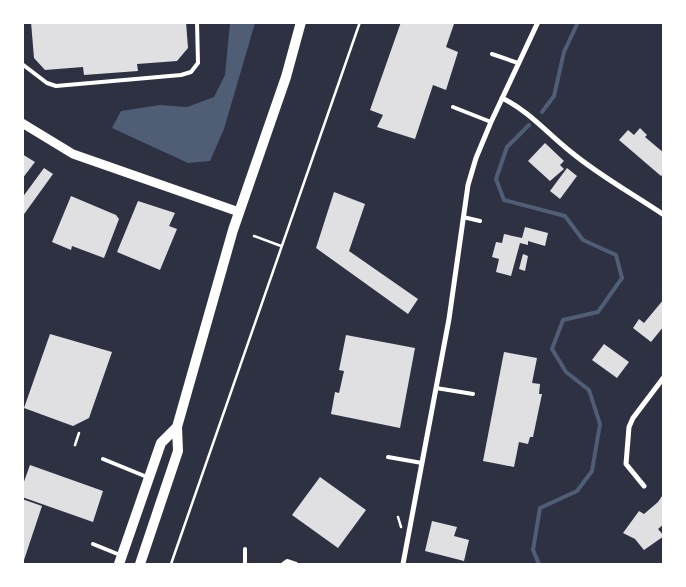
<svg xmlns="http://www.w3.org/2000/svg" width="686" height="587" font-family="'Public Sans',sans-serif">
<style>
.water{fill:#4f5d75}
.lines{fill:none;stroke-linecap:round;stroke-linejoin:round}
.stream{stroke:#4f5d75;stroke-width:4}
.building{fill:#e0e0e3}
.path{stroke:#fff;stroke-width:2.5}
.service{stroke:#fff;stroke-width:4}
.minor{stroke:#fff;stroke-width:5}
.tertiary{stroke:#fff;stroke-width:9}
.secondary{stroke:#fff;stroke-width:10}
</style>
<rect width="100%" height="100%" fill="#2d3142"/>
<path class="water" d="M230 23H255L224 129 210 161 188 163 112 128 121 111 160 105 187 107 214 97 225 75Z"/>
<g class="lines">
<path class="stream" d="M542 112 554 96 564 52 578 22
M529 125 507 147 496 179 504 200 565 216 583 240 616 255 622 278 598 312 563 320 552 349 566 372 589 390 600 424 592 471 577 491 540 508 533 550 539 564"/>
</g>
<path class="building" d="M31 22H186L188 48 177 61 137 64 138 71 84 75 83 67 45 70 34 58Z
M401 22 454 24 446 47 458 52 446 90 433 85 415 139 377 127 383 115 370 110Z
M640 128 647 135 645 137 664 153V173L661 176 619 140 628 130 634 135Z
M545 143 564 161 560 165 564 169 550 181 528 161Z
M22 154 35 162 22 179Z
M44 168 53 174 22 217V198Z
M567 168 577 176 560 199 550 191Z
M334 192 365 204 349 251 418 299 408 314 316 248Z
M71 196 116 215 119 219 104 258 72 246 71 250 52 242Z
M138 201 175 213 169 226 177 229 160 270 117 252Z
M525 227 548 233 545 246 528 241V245L520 243 511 276 496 272 499 259 492 257 496 242 502 243 504 234 522 238Z
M523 254 528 256 525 271 519 269Z
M664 299V326L651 342 633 328 639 319 644 323Z
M50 334 112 352 89 418 73 426 24 408Z
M346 335 415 348 400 428 331 414 335 392 339 393 344 371 339 370Z
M604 344 629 362 617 378 592 360Z
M504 352 537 358 532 383 540 384 539 394H542L533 437H530L528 444 519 442 514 467 483 461Z
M30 465 103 491 93 522 22 497V487Z
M320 477 366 510 338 548 292 515Z
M664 493V524L658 529 664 536 644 550 635 539 623 533 639 511 644 514 658 502Z
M22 499 42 506 23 563H22Z
M432 521 457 527 454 536 469 540 464 561 425 551Z"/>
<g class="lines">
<path class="path" d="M254 236 281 246
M75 445 79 433
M398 517 401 527
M171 564 360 22"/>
<path class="service" d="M492 54 518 63
M22 64 47 83 56 86 181 75 191 72 198 63 197 22
M453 107 491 122
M463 217 480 221
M436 388 473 394
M388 457 422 463
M103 459 147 477
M93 544 120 555
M245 564V549
M283 564 287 561 296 564"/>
<path class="minor" d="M502 98C529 111 548 134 571 152 600 176 633 194 664 215
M644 486 626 464 629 427 633 418 664 377
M403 564 449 319 468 185 476 158 491 122 538 22"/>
<path class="tertiary" d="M22 123 73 154 239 212"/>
<path class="secondary" d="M119 564 161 443 177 427
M140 564 178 451 177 427 233 230 286 77 301 22"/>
</g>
<rect width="686" height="587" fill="none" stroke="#ffffff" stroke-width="48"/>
</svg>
